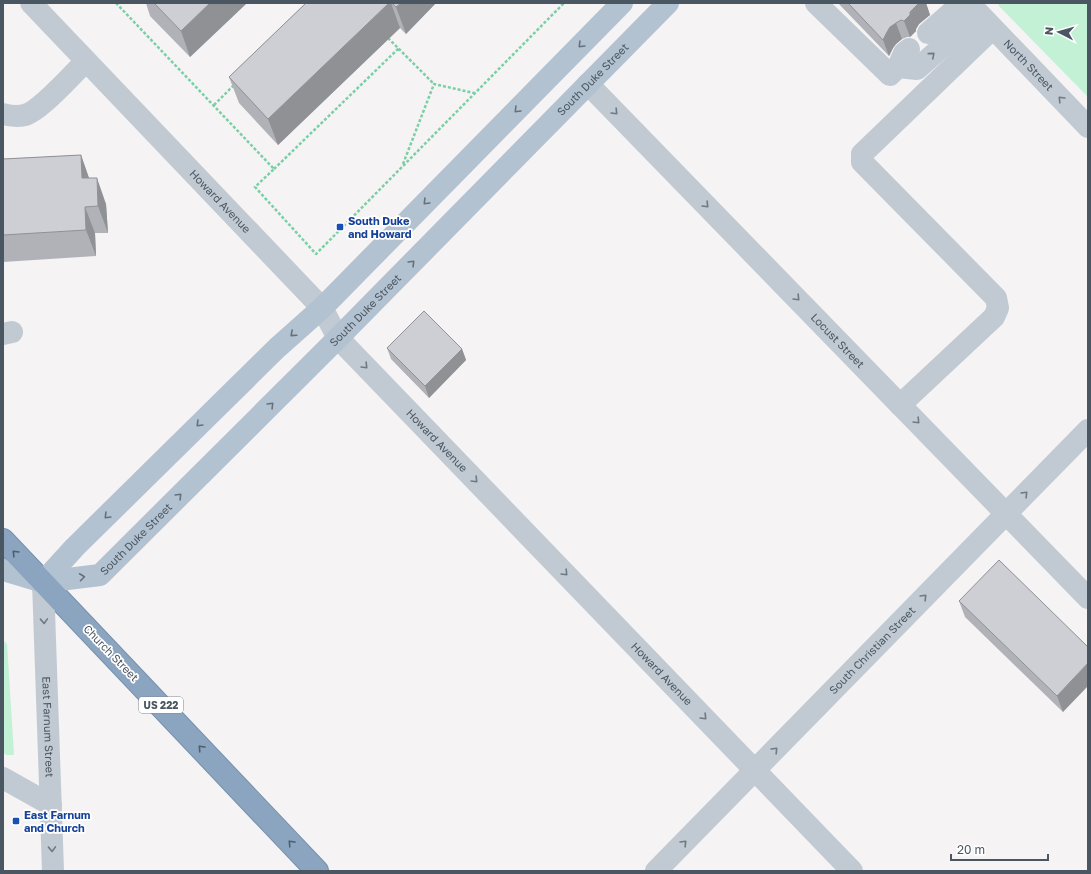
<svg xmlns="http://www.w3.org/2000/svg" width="1091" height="874" font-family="'Golos Text',sans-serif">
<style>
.green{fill:#c3f1d5}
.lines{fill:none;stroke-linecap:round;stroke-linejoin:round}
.highway-casing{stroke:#7690ad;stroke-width:24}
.path{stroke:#7ad0a6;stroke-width:2.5;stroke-dasharray:3 2;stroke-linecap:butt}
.minor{stroke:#c1cad2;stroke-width:22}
.major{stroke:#b3c2d1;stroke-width:22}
.highway{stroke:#8ba5c1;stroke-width:22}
.wall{fill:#b0b2b7}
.shaded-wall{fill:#909195}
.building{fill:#cdcfd5;stroke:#909195}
.oneway{stroke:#64717d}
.oneway2{stroke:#6e7983}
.oneway3{stroke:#505e6b}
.transit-dot{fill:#1a4fb4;stroke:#fff;stroke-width:1.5}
.labels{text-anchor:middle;stroke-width:3.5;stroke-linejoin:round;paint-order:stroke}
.shield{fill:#fff;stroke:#808990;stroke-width:1}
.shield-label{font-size:10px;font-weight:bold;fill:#4a5661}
.street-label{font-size:11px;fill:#4a5661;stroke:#fff}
.transit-label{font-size:11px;font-weight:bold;fill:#164399;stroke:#fff;text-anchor:start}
</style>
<rect width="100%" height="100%" fill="#f5f3f3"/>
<path class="green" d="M1000 3H1088V97L998 5Z
M3 640 7 644 14 755H6L3 752Z"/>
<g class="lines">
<defs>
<path id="highway" d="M3 540 317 871"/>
</defs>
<use href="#highway" class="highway-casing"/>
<path class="path" d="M116 3 274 169 255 187 316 254 564 3
M388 38 434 84
M214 105 235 84
M403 164 434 84 474 93
M274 169 399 48"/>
<g class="minor">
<path id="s1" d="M31 3 322 308 338 338 852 871"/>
<path d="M816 3 890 75 898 67 904 53 909 49"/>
<path id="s2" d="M969 3 1088 127"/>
<path d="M928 33 962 3"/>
<path d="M898 67 917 69 979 14"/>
<path id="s3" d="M588 84 1088 598"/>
<path d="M3 114C10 116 17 117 25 115 40 111 74 73 86 61"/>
<path d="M3 334 12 332"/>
<path d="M900 405 994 317 998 308 996 298 862 162V154L992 29"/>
<path id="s4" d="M43 582 53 871"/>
<path d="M3 778 51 805"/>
<path id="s5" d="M656 871 1088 430"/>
</g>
<g class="major">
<path id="s6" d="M3 570 43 582 100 575 338 338 668 3"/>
<path d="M43 582 75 547 277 348 322 308 622 3"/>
</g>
<use href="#highway" class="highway"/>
</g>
<path class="wall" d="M146 3H247L190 57 150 16Z
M306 3H436L406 34 400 28 278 145 239 103 229 77Z
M838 3H926L930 15 919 24 916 29V31L910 37H907L902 39 896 44 893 48 889 56Z
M81 155 89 178 106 204 108 233H95L96 256 3 262V159Z
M387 348 462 349 466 360 429 398 391 359Z
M959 601 1088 647 1063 712 965 617Z"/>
<path class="shaded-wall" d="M210 3H247L190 57 181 31Z
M389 3H391L400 28 278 145 268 119Z
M401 3H436L406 34 396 7Z
M919 3H926L930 15 919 24 916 29V31L910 37 904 21 914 8Z
M896 23 902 39 896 44 893 48 889 56 883 40 887 32 890 27Z
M81 155 90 181 82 178Z
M97 178 106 204 108 233 98 206Z
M85 207 95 233 96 256 86 230Z
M462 349 466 360 429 398 425 386Z
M1088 663V686L1063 712 1057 696Z"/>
<path class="building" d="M154 3H210L181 31Z
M306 3H389L268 119 229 77Z
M392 3H401L396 7Z
M848 3H919L910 12V15L904 21 901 20 896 23 890 27 887 32 883 40Z
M81 155 82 178H97L98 206 85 207 86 230 3 235V159Z
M424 311 462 349 425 386 387 348Z
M999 560 1088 647V663L1057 696 959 601Z"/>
<defs><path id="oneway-chevron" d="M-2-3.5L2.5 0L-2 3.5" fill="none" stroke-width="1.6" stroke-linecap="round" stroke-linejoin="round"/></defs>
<g class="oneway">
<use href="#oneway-chevron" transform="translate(581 45) rotate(135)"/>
<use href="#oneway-chevron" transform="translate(517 110) rotate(135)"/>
<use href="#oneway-chevron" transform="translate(426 202) rotate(135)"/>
<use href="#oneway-chevron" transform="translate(412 263) rotate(-45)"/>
<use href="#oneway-chevron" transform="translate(293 334) rotate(138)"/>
<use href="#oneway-chevron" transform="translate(271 405) rotate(-45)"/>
<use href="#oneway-chevron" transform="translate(199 424) rotate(135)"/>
<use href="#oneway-chevron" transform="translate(179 496) rotate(-45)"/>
<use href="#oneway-chevron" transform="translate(107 516) rotate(135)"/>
<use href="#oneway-chevron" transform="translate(82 577) rotate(-7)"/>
</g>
<g class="oneway2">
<use href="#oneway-chevron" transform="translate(932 55) rotate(-41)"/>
<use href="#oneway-chevron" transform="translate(1061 99) rotate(-134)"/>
<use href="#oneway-chevron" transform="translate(615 112) rotate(46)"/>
<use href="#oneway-chevron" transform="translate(706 205) rotate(46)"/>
<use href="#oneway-chevron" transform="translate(797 298) rotate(46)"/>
<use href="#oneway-chevron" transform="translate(365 366) rotate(46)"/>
<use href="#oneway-chevron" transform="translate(917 421) rotate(46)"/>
<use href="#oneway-chevron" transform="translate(475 480) rotate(46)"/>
<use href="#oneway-chevron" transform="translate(1025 494) rotate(-45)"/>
<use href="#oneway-chevron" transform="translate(565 573) rotate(46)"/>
<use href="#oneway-chevron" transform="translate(924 597) rotate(-46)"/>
<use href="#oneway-chevron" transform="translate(44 621) rotate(88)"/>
<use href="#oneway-chevron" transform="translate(704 717) rotate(46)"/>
<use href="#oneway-chevron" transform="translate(775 750) rotate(-46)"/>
<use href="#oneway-chevron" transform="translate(684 843) rotate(-46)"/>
<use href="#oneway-chevron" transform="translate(52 849) rotate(88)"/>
</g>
<g class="oneway3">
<use href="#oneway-chevron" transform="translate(15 553) rotate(-134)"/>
<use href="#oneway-chevron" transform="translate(201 748) rotate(-133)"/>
<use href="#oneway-chevron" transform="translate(291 843) rotate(-133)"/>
</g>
<g class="transit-dot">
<rect x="336" y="223" width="8" height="8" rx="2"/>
<rect x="12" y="817" width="8" height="8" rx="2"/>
</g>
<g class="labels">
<rect class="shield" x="139" y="697" width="44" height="16" rx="3"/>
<g class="shield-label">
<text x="161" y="709">US 222</text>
</g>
<g class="street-label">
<text dy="4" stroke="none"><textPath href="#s2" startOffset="86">North Street</textPath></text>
<text dy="4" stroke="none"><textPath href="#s6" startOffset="798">South Duke Street</textPath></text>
<text dy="4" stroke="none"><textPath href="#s1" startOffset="274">Howard Avenue</textPath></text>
<text dy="4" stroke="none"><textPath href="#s6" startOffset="474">South Duke Street</textPath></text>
<text dy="4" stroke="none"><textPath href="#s3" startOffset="358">Locust Street</textPath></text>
<text dy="4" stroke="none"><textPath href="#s1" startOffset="598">Howard Avenue</textPath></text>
<text dy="4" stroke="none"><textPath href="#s6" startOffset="150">South Duke Street</textPath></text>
<text dy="4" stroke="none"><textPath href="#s5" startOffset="309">South Christian Street</textPath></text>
<text transform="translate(111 653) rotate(46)" y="4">Church Street</text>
<text dy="4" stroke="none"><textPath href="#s1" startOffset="922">Howard Avenue</textPath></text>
<text dy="4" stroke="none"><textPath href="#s4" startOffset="145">East Farnum Street</textPath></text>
</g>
<g class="transit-label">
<text x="348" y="225">South Duke<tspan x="348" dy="13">and Howard</tspan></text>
<text x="24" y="819">East Farnum<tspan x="24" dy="13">and Church</tspan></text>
</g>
</g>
<rect width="1091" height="874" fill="none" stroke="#4a5661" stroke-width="8"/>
<g transform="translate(1059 32) rotate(276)" stroke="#ffffff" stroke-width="3" paint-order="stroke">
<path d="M0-3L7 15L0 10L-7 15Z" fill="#4a5661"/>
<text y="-6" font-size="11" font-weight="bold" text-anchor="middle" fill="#4a5661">N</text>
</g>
<path d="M951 854v6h97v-6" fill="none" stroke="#4a5661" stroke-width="2"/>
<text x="957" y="854" font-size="12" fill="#4a5661" stroke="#ffffff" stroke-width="3" paint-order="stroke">20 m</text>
</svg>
